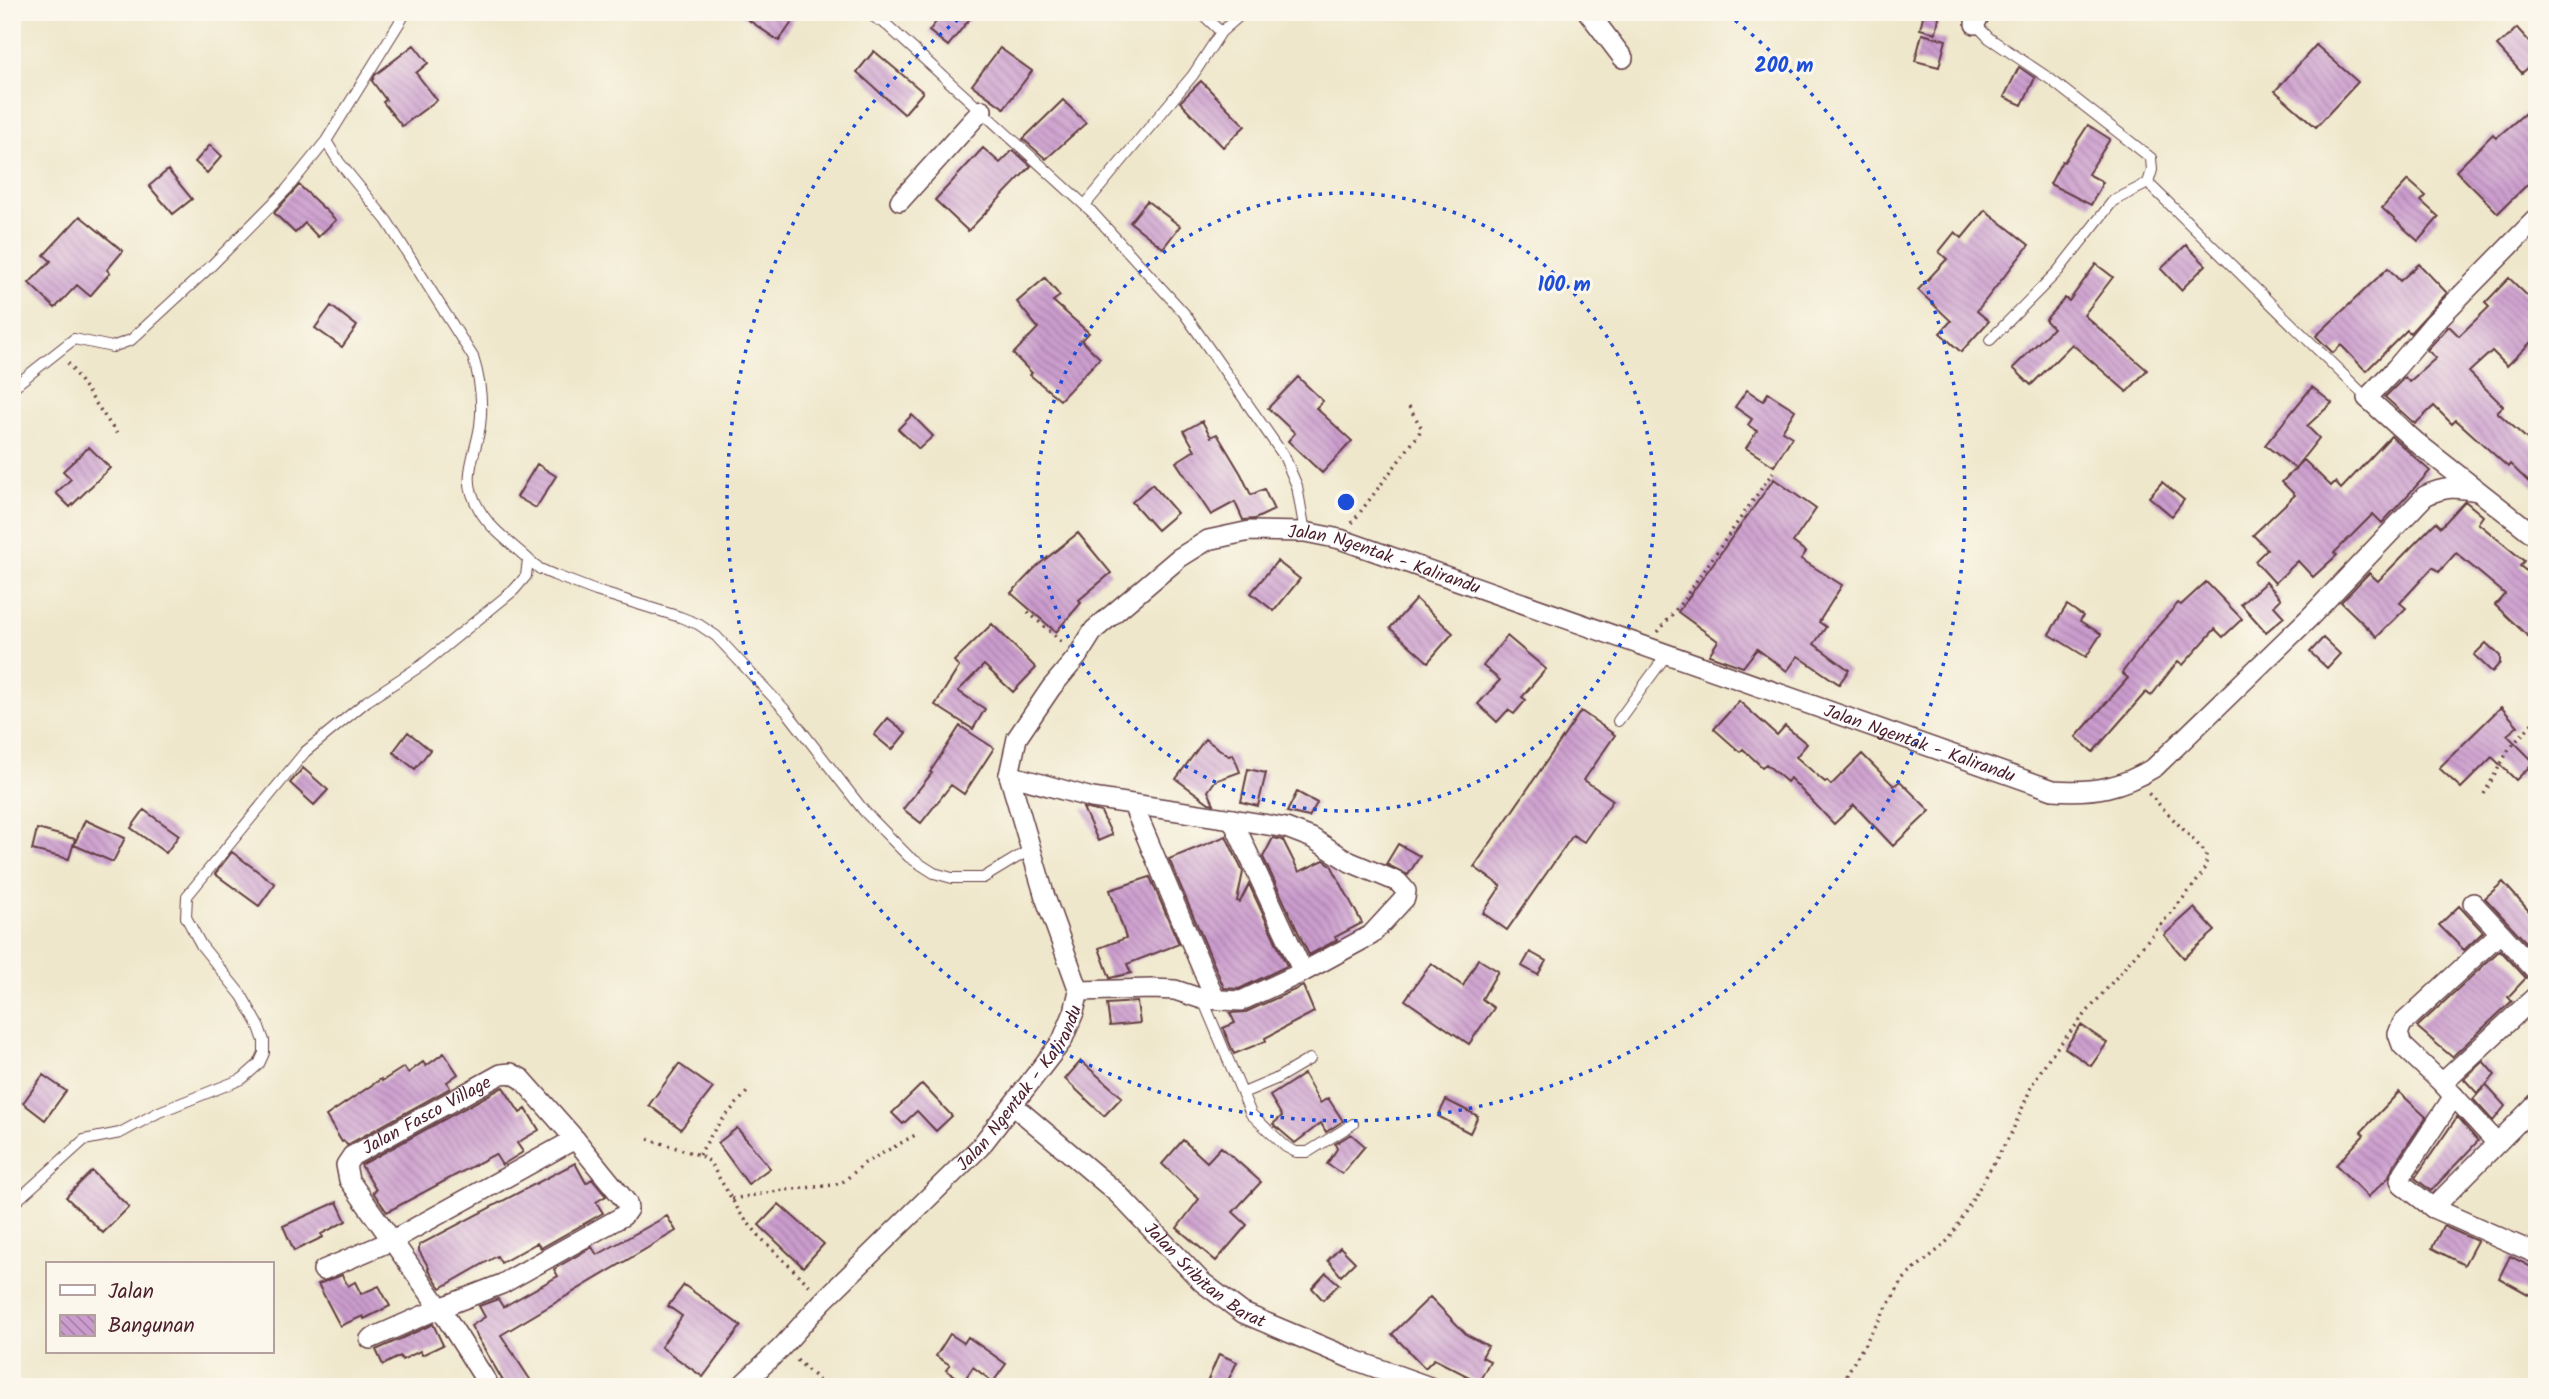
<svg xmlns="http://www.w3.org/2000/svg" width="2549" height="1399" font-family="Kalam,sans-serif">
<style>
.building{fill:url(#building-back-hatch)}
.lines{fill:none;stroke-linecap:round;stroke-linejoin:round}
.service-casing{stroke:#633d43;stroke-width:12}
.minor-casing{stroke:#633d43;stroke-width:22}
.path{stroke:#633d43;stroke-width:3.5;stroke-dasharray:2 5;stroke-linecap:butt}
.service{stroke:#fff;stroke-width:10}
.minor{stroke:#fff;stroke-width:19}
.ring{fill:none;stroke:#1d4ed8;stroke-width:3.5;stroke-dasharray:3.5 7}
.labels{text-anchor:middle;stroke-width:6;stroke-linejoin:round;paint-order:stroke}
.street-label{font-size:18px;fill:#4a1f2b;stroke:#fbf7ec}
.centre{fill:#1d4ed8;stroke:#fbf7ec;stroke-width:3.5}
.ring-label{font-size:21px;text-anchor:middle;font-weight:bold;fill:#1d4ed8;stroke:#fbf7ec;stroke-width:6;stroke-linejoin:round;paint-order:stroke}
</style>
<defs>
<pattern id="building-back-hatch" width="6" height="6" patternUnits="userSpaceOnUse" patternTransform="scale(1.75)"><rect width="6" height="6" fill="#cb9cce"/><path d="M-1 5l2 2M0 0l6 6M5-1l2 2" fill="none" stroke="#a77fa7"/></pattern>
</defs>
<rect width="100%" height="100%" fill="#fbf7ec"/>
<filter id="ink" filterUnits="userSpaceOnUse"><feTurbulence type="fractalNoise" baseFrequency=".0143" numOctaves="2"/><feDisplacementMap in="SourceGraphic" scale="14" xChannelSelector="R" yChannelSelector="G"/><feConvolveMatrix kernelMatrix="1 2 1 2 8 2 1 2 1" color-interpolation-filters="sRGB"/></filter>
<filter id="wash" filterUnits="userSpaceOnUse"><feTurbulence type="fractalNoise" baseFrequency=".00686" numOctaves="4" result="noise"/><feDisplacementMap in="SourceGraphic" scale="28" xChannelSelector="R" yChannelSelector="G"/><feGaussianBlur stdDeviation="1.57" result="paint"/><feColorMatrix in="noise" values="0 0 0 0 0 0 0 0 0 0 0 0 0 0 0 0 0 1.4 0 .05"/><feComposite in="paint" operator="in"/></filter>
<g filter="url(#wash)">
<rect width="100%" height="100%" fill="#efe7cb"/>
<g id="blocks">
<path class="building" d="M737 12H799L779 41Z
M944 12H975L948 46 929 31Z
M1924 12H1940L1936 33 1920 29Z
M2517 28 2537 50V60L2522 73 2497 46Z
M1922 34 1946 40 1939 67 1915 61Z
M414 45 428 63 416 73 437 100 402 126 383 102 386 100 372 81 375 75Z
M2316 45 2358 82 2316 127 2275 91Z
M1000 48 1032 71 1004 108 972 85Z
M874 51 923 92 904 114 857 72Z
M2019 67 2035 78 2022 105 2004 97Z
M1201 81 1245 126 1223 147 1180 102Z
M1063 100 1086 123 1046 159 1023 139Z
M2537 103V175L2498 213 2456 171 2493 134 2496 138Z
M2088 125 2110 139 2088 174 2103 182 2091 205 2050 184 2062 161 2064 162Z
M210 145 222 156 207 173 195 162Z
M983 148 1000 163 1013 150 1031 166 968 231 935 200Z
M168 170 192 199 173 214 149 186Z
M2408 180 2426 196 2421 201 2439 217 2418 241 2382 208Z
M299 185 336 220 318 237 305 223 295 233 274 213Z
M1147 201 1180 226 1163 248 1130 222Z
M1985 210 2029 245 1977 311 1989 321 1961 352 1940 333 1951 321 1918 290 1947 259 1939 252 1955 232 1962 238Z
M80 216 123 251 107 270 110 273 90 296 77 285 55 308 29 283 51 261 44 255Z
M2186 245 2206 265 2181 290 2161 269Z
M2096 264 2113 277 2084 315 2147 370 2127 392 2072 344 2031 385 2013 368 2053 328 2045 320 2065 298 2069 301Z
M2419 264 2447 293 2410 333 2407 330 2366 371 2341 345 2333 353 2316 336 2388 268 2400 281Z
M1045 278 1060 296 1053 301 1089 333 1081 340 1100 358 1060 400 1030 375 1032 373 1013 354 1038 328 1017 302Z
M2509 278 2537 305V336L2507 366 2492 351 2469 372 2503 406 2497 412 2537 448V490L2510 464 2508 467 2456 420 2452 424 2434 406 2415 424 2385 397 2405 377 2409 382 2436 358 2427 350 2449 326 2459 336 2489 307 2485 303Z
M331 306 357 326 342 347 315 328Z
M1298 377 1323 401 1316 408 1352 441 1322 473 1288 441 1295 433 1268 408Z
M2312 387 2332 403 2307 426 2319 438 2295 468 2265 445Z
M1747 390 1763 401 1768 393 1795 410 1782 431 1792 437 1774 466 1746 448 1757 431 1748 425 1752 419 1735 407Z
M912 415 933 436 919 449 898 429Z
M1202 421 1211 437 1217 434 1241 474 1251 495 1264 489 1274 510 1255 519 1243 520 1235 502 1211 515 1176 462 1195 450 1184 431Z
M2391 436 2430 471 2382 523 2373 514 2334 553 2337 555 2313 577 2298 561 2275 583 2255 561 2267 549 2253 535 2295 495 2282 482 2304 460 2331 486 2335 482 2341 489Z
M89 447 110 468 70 507 56 493 71 479 63 471Z
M537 464 556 476 536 508 517 497Z
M1774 479 1816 509 1793 542 1806 552 1801 559 1842 585 1819 622 1826 627 1814 644 1849 670 1839 684 1798 656 1787 671 1757 649 1743 667 1709 655 1718 641 1678 612Z
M2162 482 2184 500 2172 516 2149 497Z
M1152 484 1177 513 1157 530 1132 502Z
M2465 501 2483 516 2478 523 2524 561 2520 566 2537 579V645L2495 605 2505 594 2456 553 2439 572 2433 567 2400 603 2406 608 2377 637 2341 602 2369 573 2378 581 2436 522 2441 527Z
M1078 533 1111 573 1079 600 1081 603 1056 632 1011 593 1037 566Z
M1277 561 1300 579 1274 611 1251 593Z
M2206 582 2242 619 2223 637 2215 629 2183 665 2178 661 2151 696 2146 692 2093 752 2076 737 2128 678 2122 673 2150 635 2178 603 2181 605Z
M2266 582 2281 599 2274 606 2284 617 2266 632 2241 604Z
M1416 599 1453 633 1428 662 1390 628Z
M2067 605 2083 616 2080 621 2101 634 2086 657 2049 634Z
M992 624 1036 668 1013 692 984 665 958 691 985 709 973 729 935 705 959 667 954 661Z
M1507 636 1546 669 1522 697 1526 700 1514 714 1508 710 1497 722 1478 704 1500 680 1483 666Z
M2323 638 2340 654 2327 668 2310 652Z
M2486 643 2500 656V663L2492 672 2474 655Z
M1739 701 1777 735 1785 726 1807 744 1796 757 1825 782 1827 781 1831 785 1862 754 1894 786 1900 781 1930 811 1893 846 1854 805 1834 824 1790 778 1787 782 1766 764 1762 767 1743 749 1740 752 1714 729Z
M2501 707 2518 726 2507 735 2534 762 2516 780 2492 757 2461 788 2439 768Z
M1581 711 1615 735 1584 780 1613 800 1584 842 1573 835 1507 930 1483 913 1501 886 1474 867Z
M888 718 906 733 892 750 874 735Z
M960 726 994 748 964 794 951 785 921 823 903 809 932 773 930 772Z
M408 732 430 750 415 769 393 752Z
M1205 739 1229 756 1233 754 1240 772 1215 781 1208 791 1214 804 1209 803 1176 779Z
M303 768 328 790 314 805 290 783Z
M1248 769 1266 773 1258 806 1241 802Z
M1297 792 1317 803 1309 817 1287 812Z
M1083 808 1101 812 1112 835 1098 841Z
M144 810 179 835 166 853 131 828Z
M85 820 125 838 113 862 74 845Z
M37 829 75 839 69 859 32 850Z
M1226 836 1243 872 1237 901 1240 902 1249 884 1287 966 1239 989 1224 988 1169 859Z
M1273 838 1283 840 1299 872 1324 860 1331 865 1362 923 1335 937 1337 940 1309 955 1263 857Z
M1398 844 1420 856 1408 875 1386 864Z
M232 852 275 884 259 906 215 874Z
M1150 877 1179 944 1127 964 1131 973 1110 978 1099 948 1126 938 1110 890Z
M2503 882 2537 920V954L2485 898Z
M2459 906 2483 932 2464 950 2439 925Z
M2194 908 2215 931 2184 958 2164 935Z
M2500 950 2526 978 2508 997 2512 1001 2452 1057 2417 1027Z
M1530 952 1546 961 1538 975 1522 966Z
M1478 959 1498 971 1482 999 1494 1008 1469 1044 1405 1000 1431 963 1463 986Z
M1303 986 1314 1012 1265 1038 1266 1041 1234 1054 1223 1028 1235 1023 1230 1013 1246 1012Z
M1137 1002 1140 1023 1110 1026 1107 1004Z
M2081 1025 2107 1043 2091 1066 2065 1048Z
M444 1053 458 1074 447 1082 450 1088 347 1145 344 1141 342 1142 326 1116 381 1079 382 1081 404 1067 408 1073 423 1062 426 1066Z
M1081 1061 1122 1097 1104 1116 1065 1079Z
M2483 1061 2495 1075 2486 1085 2505 1106 2493 1121 2473 1099 2485 1086 2477 1093 2464 1079Z
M679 1064 713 1088 681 1129 649 1105Z
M1304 1074 1320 1103 1328 1098 1343 1121 1326 1132 1321 1123 1295 1143 1273 1124 1282 1116 1270 1096Z
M43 1075 66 1091 45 1120 23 1103Z
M922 1084 952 1116 936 1131 917 1111 903 1124 892 1113Z
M503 1087 520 1113 526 1109 539 1130 517 1143 523 1152 502 1165 495 1154 387 1212 373 1192 376 1190 361 1165Z
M2399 1092 2426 1117 2394 1165 2388 1178 2368 1197 2336 1165 2364 1135 2361 1132Z
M1446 1100 1478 1116 1470 1133 1438 1116Z
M2457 1117 2478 1141 2431 1191 2415 1178Z
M737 1128 770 1168 748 1184 718 1143Z
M1351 1134 1365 1146 1342 1174 1327 1164 1337 1149 1335 1144Z
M1183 1140 1207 1162 1221 1147 1261 1182 1233 1212 1247 1225 1216 1261 1177 1228 1199 1199 1162 1164Z
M575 1163 586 1183 592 1179 606 1196 596 1202 603 1213 541 1248 537 1243 501 1263 497 1256 441 1288 428 1269 429 1268 419 1251V1245Z
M92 1171 129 1207 103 1233 66 1197Z
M337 1202 346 1221 321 1234 323 1237 294 1251 283 1226Z
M779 1204 824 1244 803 1267 759 1225Z
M667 1216 676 1231 501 1335 535 1387H502L503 1381 471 1326 485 1317 479 1306 498 1299 503 1307 558 1276 554 1269 592 1247 597 1255Z
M2443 1226 2477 1241 2464 1265 2432 1248Z
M1340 1247 1355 1262 1341 1276 1328 1260Z
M2510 1256 2537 1270V1299L2499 1278Z
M1326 1273 1339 1284 1323 1300 1312 1288Z
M342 1275 348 1286 355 1282 361 1294 379 1286 390 1306 364 1319 363 1316 340 1326 318 1284Z
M684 1285 741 1326 703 1377 661 1347 682 1316 668 1306Z
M1430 1297 1467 1335 1488 1346 1482 1357 1490 1361 1479 1382 1434 1359 1425 1368 1392 1334Z
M433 1324 443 1345 422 1355 420 1351 402 1360 400 1356 383 1365 376 1350Z
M950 1334 964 1343 968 1337 1006 1364 993 1382 973 1367 963 1382 946 1370 950 1365 936 1356Z
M1219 1354 1237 1362 1225 1387H1205Z"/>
</g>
</g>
<g filter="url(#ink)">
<use href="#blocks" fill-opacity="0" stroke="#633d43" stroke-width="2"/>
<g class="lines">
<defs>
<path id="service" d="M866 12 888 26 1091 211 1184 313 1284 456 1297 486 1305 532
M1200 12 1221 32
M1964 12 1989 38 2050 79 2151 158 2152 170 2148 183 2113 201 2058 271 1990 340
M2148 183 2367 398
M1085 205 1193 75 1221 32 1244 12
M12 388 74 339 112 347 131 340 210 267 287 189 326 141 406 12
M528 559 540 569 554 575 596 591 680 617 698 624 716 636 787 712 864 811 909 857 934 873 952 878H983L1031 849
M1618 721 1667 654
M1203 1000 1251 1114 1286 1147 1296 1152H1308L1353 1124
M1243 1093 1276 1079 1310 1059
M12 1205 84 1140 120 1133 159 1112 242 1079 259 1064 264 1053V1041L258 1024 242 996 201 945 186 917 187 896 305 752 367 701 422 665 514 590 526 576 528 559C512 544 490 529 479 509 460 477 475 459 480 426 483 403 480 379 473 357L387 221 339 162 326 141"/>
<g id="minor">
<path d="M1588 12 1623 58"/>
<path d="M1975 24 1981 12"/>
<path d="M900 201 982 110"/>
<path d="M2537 218 2434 323 2396 368 2367 398 2416 442 2537 537"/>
<path d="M1009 775 1092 798 1232 819 1303 972 1241 1001 1202 999 1175 990 1152 989 1079 991"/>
<path d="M1133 805 1215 999"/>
<path d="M1232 819 1286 828 1312 838 1350 862 1398 882 1406 891 1405 898 1371 935 1303 972"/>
<path d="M2473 903 2537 972"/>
<path d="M2442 1083 2537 995"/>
<path d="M2454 1096 2404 1172 2400 1180 2402 1184 2433 1208 2537 1254"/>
<path id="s1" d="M1014 1106 1117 1193 1202 1282 1243 1313 1352 1359 1430 1387"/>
<path d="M2497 1143 2442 1083 2402 1045 2398 1034 2402 1024 2500 933"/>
<path d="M2433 1208 2537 1103"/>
<path d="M323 1270 391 1241 575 1139 627 1203 628 1209 623 1216 502 1284 440 1308 370 1339"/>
<path id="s2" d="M490 1387 440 1308 349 1180 346 1165 352 1156 501 1074 511 1073 522 1079 575 1139"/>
<path id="s3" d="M740 1387 782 1347 822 1302 980 1147 1062 1041 1074 1012 1079 991 1045 897 1009 775 1017 738 1051 688 1077 657 1094 630 1179 558 1208 540 1250 531 1305 532 1340 539 2053 790C2093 793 2121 788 2155 767L2310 617 2425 496C2444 486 2457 487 2477 491"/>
</g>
</defs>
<use href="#service" class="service-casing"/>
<use href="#minor" class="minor-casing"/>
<path class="path" d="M68 363 119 437
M1352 523 1419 434 1421 427 1409 407
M1028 612 1063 643
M1658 632 1681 603 1773 472
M2484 794 2509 749 2537 718
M648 1139 699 1155 709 1161 742 1216 764 1241 810 1286
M699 1155 716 1127 748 1091
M732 1199 784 1190 834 1185 844 1181 865 1163 917 1134
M797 1360 826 1387
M1839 1387 1903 1280C1918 1264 1936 1254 1950 1238L2012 1132 2033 1083 2050 1056 2190 890C2199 878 2210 867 2205 852L2148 793"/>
<use href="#service" class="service"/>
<use href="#minor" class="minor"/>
</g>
</g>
<g class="ring">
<circle cx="1346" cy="502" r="309"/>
<path d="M1727 14A619 619 0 1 1 965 14"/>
</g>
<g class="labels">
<g class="street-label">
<text dy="6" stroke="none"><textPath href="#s3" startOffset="1251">Jalan Ngentak - Kalirandu</textPath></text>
<text dy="6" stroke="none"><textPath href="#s3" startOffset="1818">Jalan Ngentak - Kalirandu</textPath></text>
<text dy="6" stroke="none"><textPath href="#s3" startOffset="411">Jalan Ngentak - Kalirandu</textPath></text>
<text dy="6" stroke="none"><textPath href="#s2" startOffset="362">Jalan Fasco Village</textPath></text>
<text dy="6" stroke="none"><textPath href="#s1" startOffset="256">Jalan Sribitan Barat</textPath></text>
</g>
</g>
<circle cx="1346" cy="502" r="10" class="centre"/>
<g class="ring-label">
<text x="1784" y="72">200 m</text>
<text x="1564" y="291">100 m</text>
</g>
<rect width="2549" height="1399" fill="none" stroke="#fbf7ec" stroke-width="42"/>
<rect x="46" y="1262" width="228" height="91" fill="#fbf7ec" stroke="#b4a19f" stroke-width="2"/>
<rect x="60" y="1285" width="35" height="10" fill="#ffffff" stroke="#b4a19f" stroke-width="2"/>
<text x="108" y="1298" font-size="21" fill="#4a1f2b">Jalan</text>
<rect x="60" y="1315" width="35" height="21" fill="url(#building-back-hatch)" stroke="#b4a19f" stroke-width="2"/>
<text x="108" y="1332" font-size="21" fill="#4a1f2b">Bangunan</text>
</svg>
